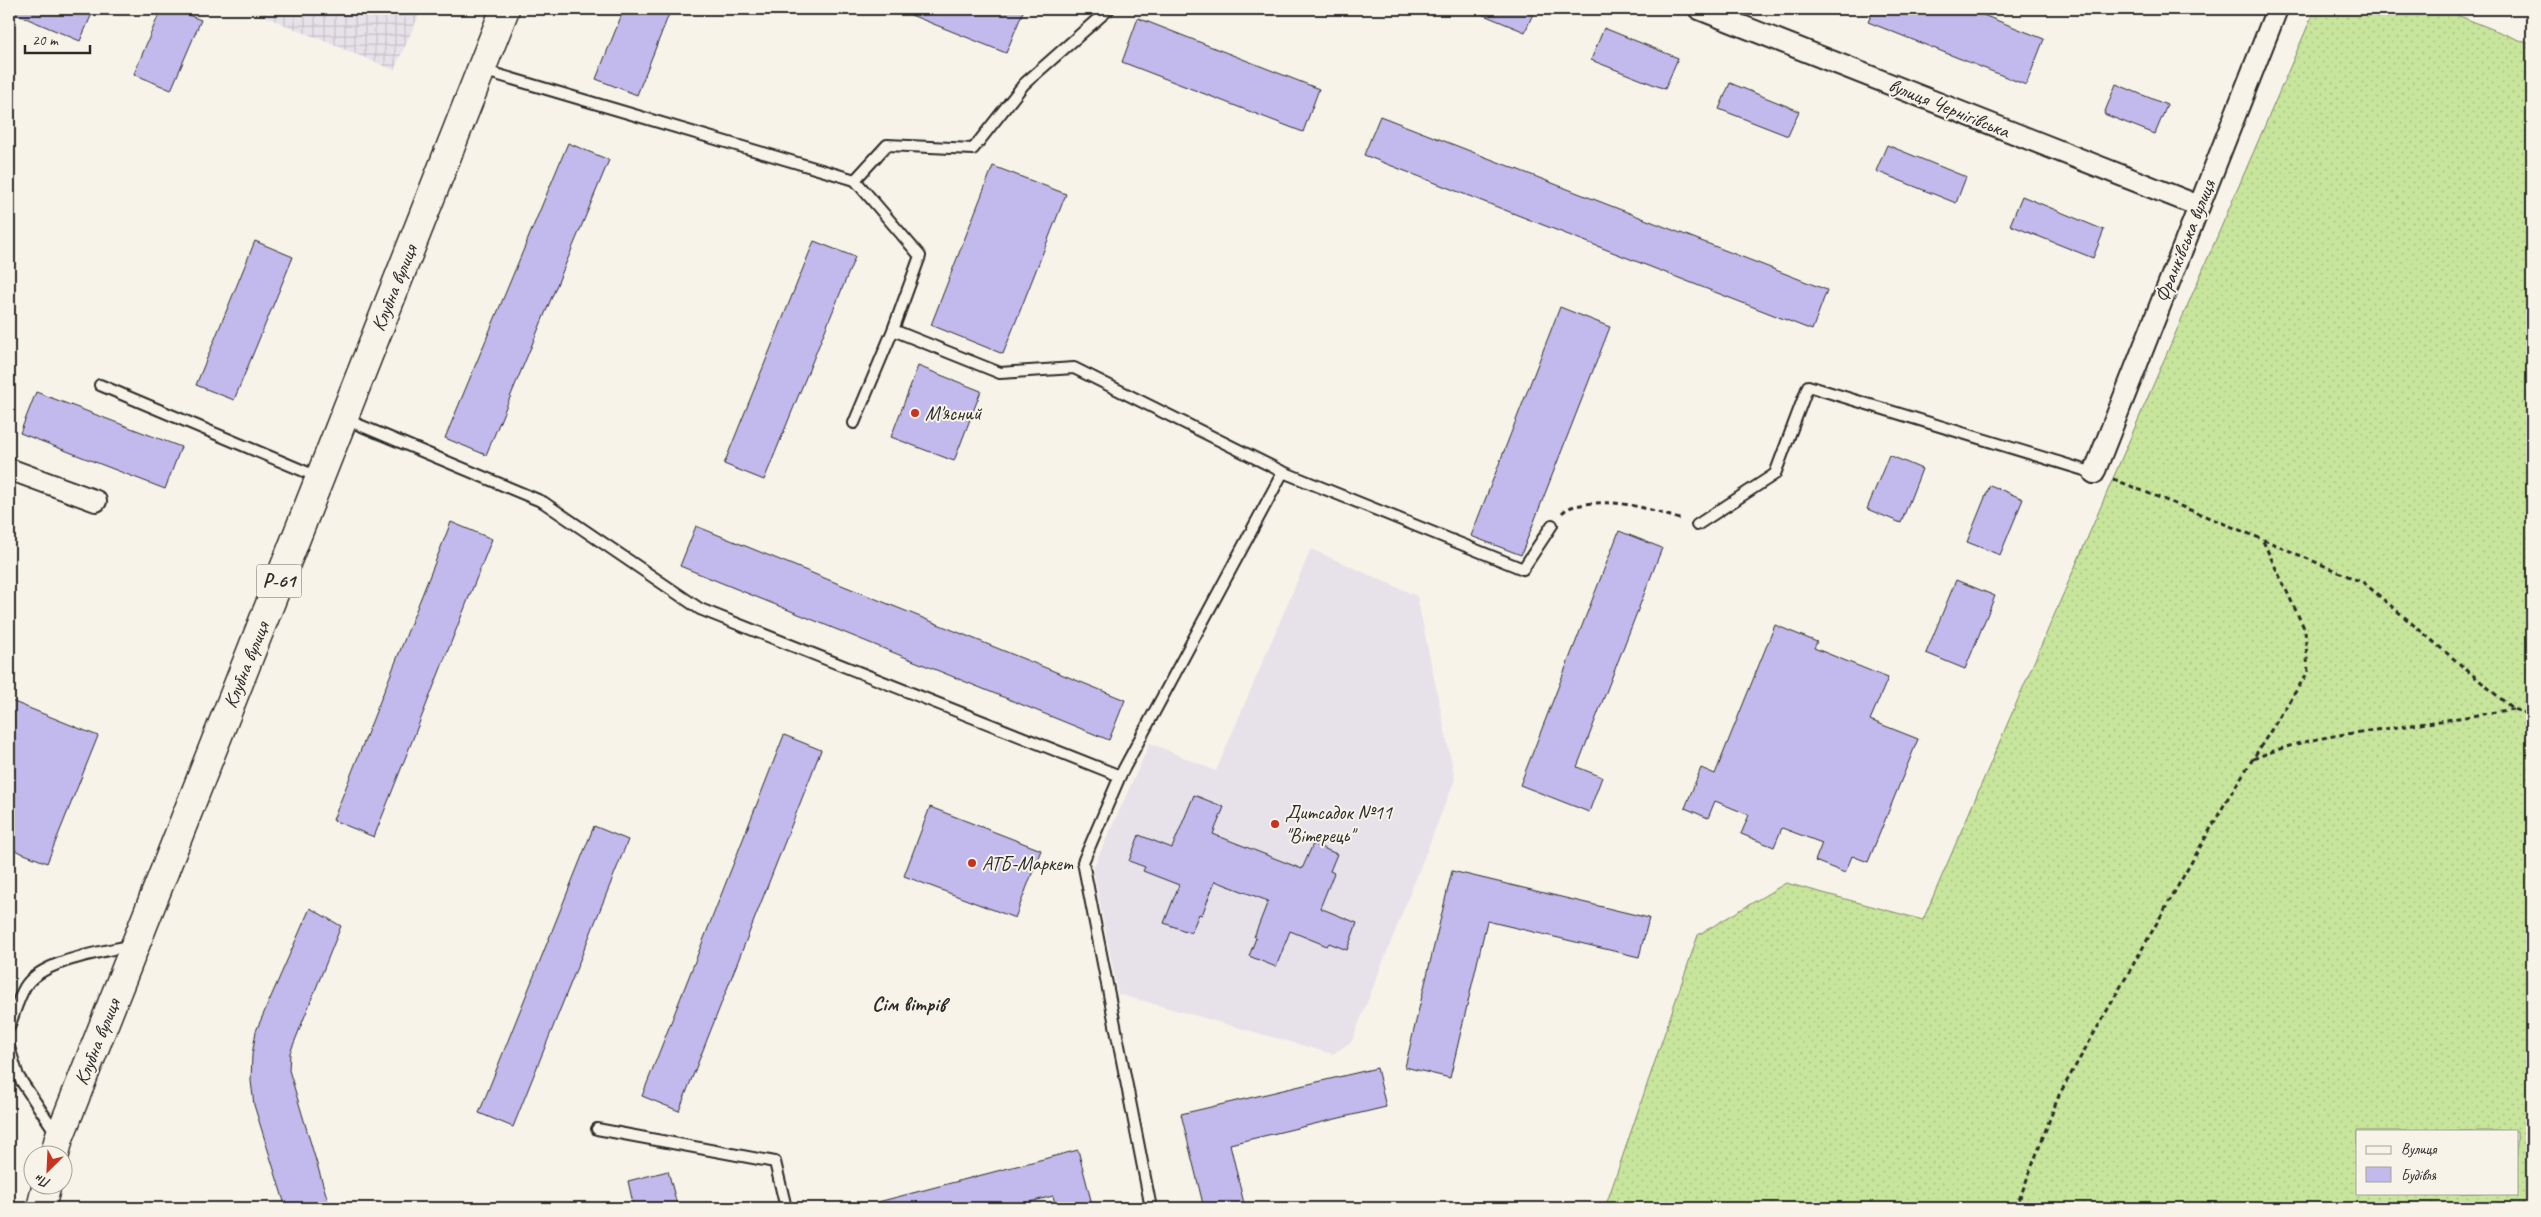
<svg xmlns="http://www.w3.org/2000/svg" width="2541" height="1217" font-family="Caveat,sans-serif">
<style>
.built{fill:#e7e2e9}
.industrial{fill:url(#industrial-grid)}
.grass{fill:url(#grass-dots);stroke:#7a8864;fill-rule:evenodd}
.building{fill:#c2baec;stroke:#2b2b2b}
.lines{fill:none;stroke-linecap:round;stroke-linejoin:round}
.service-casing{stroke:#2b2b2b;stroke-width:14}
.minor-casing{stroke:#2b2b2b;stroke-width:24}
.primary-casing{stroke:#2b2b2b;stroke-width:31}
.path{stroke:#2b2b2b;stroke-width:3;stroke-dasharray:5 4;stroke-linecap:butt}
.service{stroke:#f7f3e8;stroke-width:10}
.minor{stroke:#f7f3e8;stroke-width:20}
.primary{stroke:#f7f3e8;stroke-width:28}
.poi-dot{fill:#c8321e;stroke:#f7f3e8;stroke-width:2}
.labels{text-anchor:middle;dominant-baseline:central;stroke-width:4;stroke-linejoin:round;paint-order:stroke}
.shield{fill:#f7f3e8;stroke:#686764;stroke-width:1}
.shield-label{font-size:19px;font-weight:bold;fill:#2b2b2b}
.street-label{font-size:20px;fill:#2b2b2b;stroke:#f7f3e8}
.poi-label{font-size:20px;fill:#2b2b2b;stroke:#f7f3e8;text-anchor:start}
.neighbourhood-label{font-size:21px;font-weight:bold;fill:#2b2b2b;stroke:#f7f3e8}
</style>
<defs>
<pattern id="industrial-grid" width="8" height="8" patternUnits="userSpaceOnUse" patternTransform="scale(1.25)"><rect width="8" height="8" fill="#e7e2e9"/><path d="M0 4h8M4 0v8" fill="none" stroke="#c6c2c8"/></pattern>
<pattern id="grass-dots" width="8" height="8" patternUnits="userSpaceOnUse" patternTransform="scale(1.25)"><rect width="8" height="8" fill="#c8e59c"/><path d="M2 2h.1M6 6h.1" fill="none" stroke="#acc587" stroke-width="1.8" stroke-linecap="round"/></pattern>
</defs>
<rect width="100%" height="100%" fill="#f7f3e8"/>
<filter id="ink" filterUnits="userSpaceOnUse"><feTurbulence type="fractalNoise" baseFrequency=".02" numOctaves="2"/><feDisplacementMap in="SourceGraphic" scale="10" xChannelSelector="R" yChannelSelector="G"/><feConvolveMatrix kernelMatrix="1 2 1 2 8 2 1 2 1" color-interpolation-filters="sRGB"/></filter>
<g filter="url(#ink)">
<polygon class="built" points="1311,549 1417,596 1455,779 1352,1041 1333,1054 1118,994 1093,868 1150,743 1216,771"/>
<polygon class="industrial" points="247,9 422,9 394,70"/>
<path class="grass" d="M2315,9H2442L2532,45V1208H1605L1698,935L1786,883L1923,920ZM2357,1131H2517V1193H2357Z"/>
<g class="building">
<polygon points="9,9 94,9 80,41 9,11"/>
<polygon points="161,9 173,9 201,20 171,90 134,74"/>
<polygon points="624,9 671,9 637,95 596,79"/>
<polygon points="896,9 1024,9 1006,53"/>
<polygon points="1469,9 1535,9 1525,32"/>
<polygon points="1874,9 1968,9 2044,39 2026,85 1868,22"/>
<polygon points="1138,18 1319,89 1303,132 1122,62"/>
<polygon points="1604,28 1678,58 1665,89 1591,60"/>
<polygon points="1730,83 1799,111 1788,136 1719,109"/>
<polygon points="2116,84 2167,105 2155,134 2104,114"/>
<polygon points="1380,116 1827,290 1812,330 1364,155"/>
<polygon points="568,143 609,160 486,455 445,438"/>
<polygon points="1887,145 1966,177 1956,203 1876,171"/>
<polygon points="993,166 1066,194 1003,354 931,325"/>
<polygon points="2022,196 2104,230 2093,258 2010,225"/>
<polygon points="255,241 293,257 234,400 196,385"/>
<polygon points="814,241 855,257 764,480 724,464"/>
<polygon points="1560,307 1610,327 1521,555 1471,536"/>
<polygon points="918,366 981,391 954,461 891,437"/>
<polygon points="36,392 181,447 165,489 20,433"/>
<polygon points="1889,455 1922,469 1901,523 1867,509"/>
<polygon points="1990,485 2023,499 2000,555 1967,542"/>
<polygon points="451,522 492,539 374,837 333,820"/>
<polygon points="696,526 1125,700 1109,740 680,566"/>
<polygon points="1619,531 1662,548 1577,767 1602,777 1589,812 1520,785"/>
<polygon points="1956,580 1995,596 1965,669 1926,653"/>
<polygon points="1775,625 1817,642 1814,648 1888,678 1870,720 1918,739 1868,862 1852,856 1845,873 1815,861 1822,843 1782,828 1774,847 1741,834 1749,815 1715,801 1708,818 1685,808 1701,768 1715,774"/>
<polygon points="9,700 98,736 47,863 9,848"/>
<polygon points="784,735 821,750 679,1111 642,1096"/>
<polygon points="1194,795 1224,807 1213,834 1302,869 1313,844 1337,854 1330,871 1334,873 1320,908 1357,923 1347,950 1329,943 1327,946 1290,931 1276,967 1249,956 1256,938 1254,937 1268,901 1215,881 1202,915 1199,914 1191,933 1164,923 1179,885 1143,871 1145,867 1129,861 1139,835 1172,848"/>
<polygon points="930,807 1041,850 1015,918 904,876"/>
<polygon points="594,826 628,840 513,1127 479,1113"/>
<polygon points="1452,871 1649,918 1639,957 1487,921 1450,1078 1405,1067"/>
<polygon points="310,908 341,926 290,1053 289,1070 330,1208 286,1208 254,1105 251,1081 252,1055 256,1031"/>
<polygon points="1377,1068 1386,1107 1230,1144 1245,1208 1204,1208 1181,1114"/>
<polygon points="1078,1150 1093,1208 1056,1208 1053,1196 1007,1208 879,1208 878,1202"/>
<polygon points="668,1171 678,1208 634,1208 628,1181"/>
</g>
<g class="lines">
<g class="service-casing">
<g id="service">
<polyline points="482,70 855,180 920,256 893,330 854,423"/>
<polyline points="855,180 887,145 973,149 1024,84 1109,9"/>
<polyline points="893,330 1000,373 1074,368 1283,472 1523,569 1552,525"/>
<polyline points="100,385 318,477"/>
<polyline points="345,419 543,502 700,609 1120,776 1283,472"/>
<polyline points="1697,525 1775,474 1808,386 2094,473"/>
<polyline points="1120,776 1083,862 1151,1208"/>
<path d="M9,1027C14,1014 18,999 25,987C41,960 104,952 132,945"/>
<polyline points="9,1047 18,1076 56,1133"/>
<polyline points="597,1129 775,1162 786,1208"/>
</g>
</g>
<g class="minor-casing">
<g id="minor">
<polyline points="1699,9 2199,206"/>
<polyline points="9,469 96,501"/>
<polyline points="2094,473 2277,9"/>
</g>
</g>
<g class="primary-casing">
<g id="primary">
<polyline points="55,1154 59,1138 505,9"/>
<polyline points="41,1208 47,1184"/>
</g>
</g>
<g class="path">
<polyline points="2113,479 2262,539 2364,583 2513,709 2532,715"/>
<path d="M1562,513C1569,506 1576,506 1586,504C1620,499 1650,509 1682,520"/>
<path d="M2253,759C2308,736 2348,734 2406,726C2442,721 2477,715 2513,709"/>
<polyline points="2016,1208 2059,1095 2228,798 2308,672 2305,630 2262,539"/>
</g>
<use href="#service" class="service"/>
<use href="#minor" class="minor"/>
<use href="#primary" class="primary"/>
</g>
</g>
<g class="poi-dot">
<circle cx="915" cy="413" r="5"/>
<circle cx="1275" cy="824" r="5"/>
<circle cx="972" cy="863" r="5"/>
</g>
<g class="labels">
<rect class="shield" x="256.5" y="564.5" width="45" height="33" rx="4"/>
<g class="shield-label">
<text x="279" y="581">Р-61</text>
</g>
<g class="street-label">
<text transform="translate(1949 108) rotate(22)">вулиця Чернігівська</text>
<text transform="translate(2185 241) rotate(-68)">Франківська вулиця</text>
<text transform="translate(394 288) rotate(-68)">Клубна вулиця</text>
<text transform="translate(246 665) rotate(-68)">Клубна вулиця</text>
<text transform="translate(97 1042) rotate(-68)">Клубна вулиця</text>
</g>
<g class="poi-label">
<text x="925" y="413">М'ясний</text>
<text x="1285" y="812">Дитсадок №11<tspan x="1285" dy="23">"Вітерець"</tspan></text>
<text x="982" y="863">АТБ-Маркет</text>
</g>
<g class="neighbourhood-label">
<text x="909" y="1004">Сім вітрів</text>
</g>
</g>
<rect width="2541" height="1217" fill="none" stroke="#f7f3e8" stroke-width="30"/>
<rect x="15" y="15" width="2511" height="1187" fill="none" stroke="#2b2b2b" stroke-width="2" filter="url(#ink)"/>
<rect x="2356" y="1130" width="162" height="65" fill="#f7f3e8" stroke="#a5a39c"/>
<rect x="2366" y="1146" width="25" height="8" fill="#f7f3e8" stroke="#a5a39c"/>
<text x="2401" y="1154" font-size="15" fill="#2b2b2b">Вулиця</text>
<rect x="2366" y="1167" width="25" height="15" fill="#c2baec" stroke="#a5a39c"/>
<text x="2401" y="1180" font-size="15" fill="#2b2b2b">Будівля</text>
<g transform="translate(48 1170) rotate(204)"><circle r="24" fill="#f7f3e8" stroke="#a5a39c"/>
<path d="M0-4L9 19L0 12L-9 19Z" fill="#c8321e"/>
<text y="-8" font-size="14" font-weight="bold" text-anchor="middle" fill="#2b2b2b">Пн</text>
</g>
<path d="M25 45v8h65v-8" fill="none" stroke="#2b2b2b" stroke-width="2.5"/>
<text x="32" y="45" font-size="15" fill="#2b2b2b" stroke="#f7f3e8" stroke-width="4" paint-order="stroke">20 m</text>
</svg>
